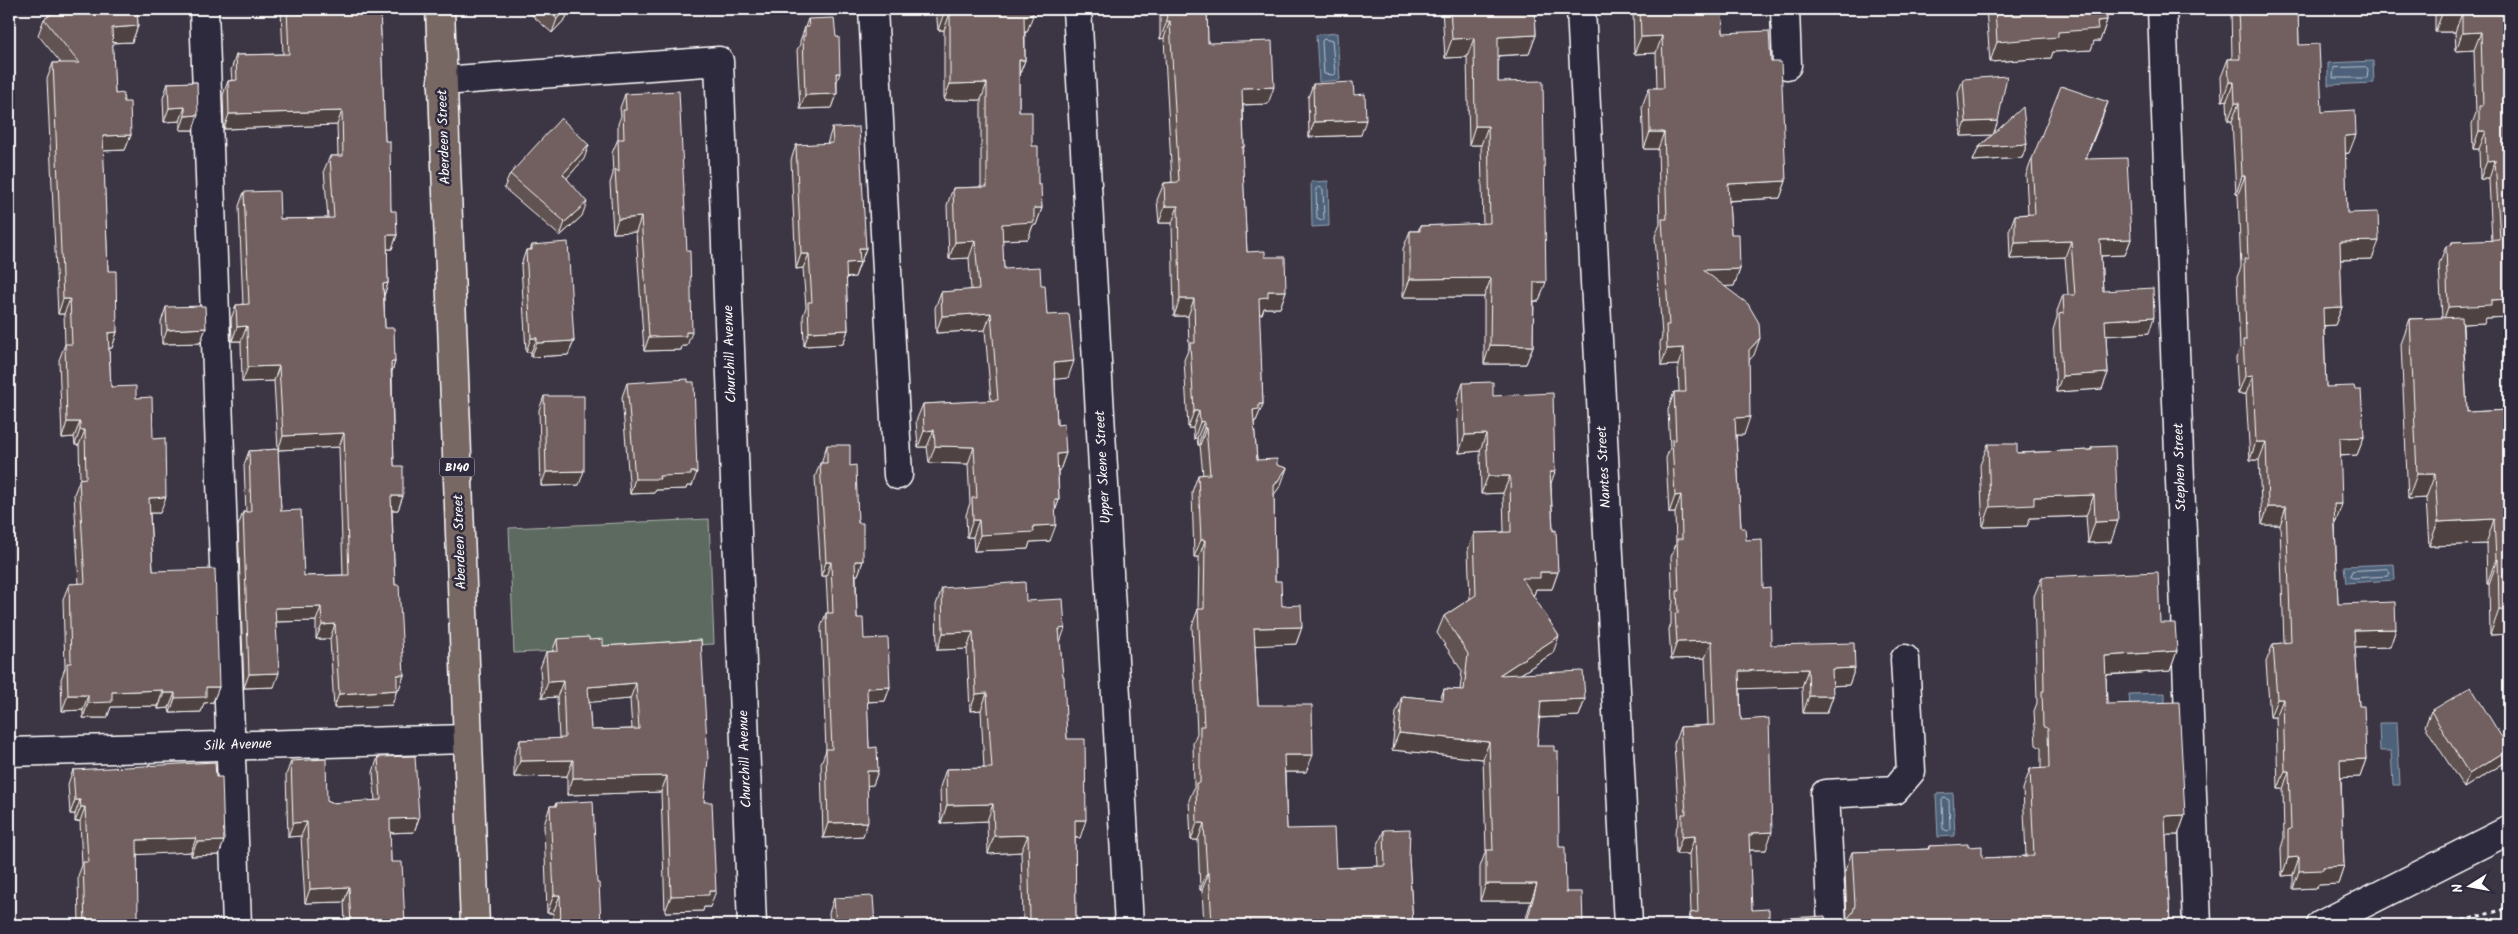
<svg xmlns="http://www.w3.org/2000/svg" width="2518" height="934" font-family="Kalam,sans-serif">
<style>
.green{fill:#5c6a5f;stroke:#aeb4af}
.water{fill:#4e627a;stroke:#95a1af}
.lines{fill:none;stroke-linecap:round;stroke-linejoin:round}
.shore{stroke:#b8c0ca;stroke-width:1}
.minor-casing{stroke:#fff;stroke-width:31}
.major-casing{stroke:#fff;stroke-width:31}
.path{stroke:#fff;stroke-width:3;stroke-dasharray:4 4;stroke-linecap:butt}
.minor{stroke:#2f2a3d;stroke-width:28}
.major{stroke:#776864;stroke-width:28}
.wall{fill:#625252;stroke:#fff;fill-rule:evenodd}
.shaded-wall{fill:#504242;stroke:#fff}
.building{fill:#725f5f;stroke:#fff;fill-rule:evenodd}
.labels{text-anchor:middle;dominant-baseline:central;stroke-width:5;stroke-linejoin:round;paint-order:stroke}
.shield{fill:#2f2a3d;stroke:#c1bfc5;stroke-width:1}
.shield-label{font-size:12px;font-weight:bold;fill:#fff}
.street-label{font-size:14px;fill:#fff;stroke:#2f2a3d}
</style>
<rect width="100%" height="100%" fill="#3c3544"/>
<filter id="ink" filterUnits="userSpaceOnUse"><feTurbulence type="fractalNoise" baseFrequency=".02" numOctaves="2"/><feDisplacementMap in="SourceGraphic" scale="10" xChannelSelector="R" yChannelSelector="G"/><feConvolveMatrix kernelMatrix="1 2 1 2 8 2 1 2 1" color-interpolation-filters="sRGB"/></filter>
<g filter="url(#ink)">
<polygon class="green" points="709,519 714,644 514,653 509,528"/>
<g class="water">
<polygon points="1337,33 1340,80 1319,82 1316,35"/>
<polygon points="2373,61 2374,83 2328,85 2328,63"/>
<polygon points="1328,181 1329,226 1312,227 1311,182"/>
<polygon points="2394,564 2395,580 2346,583 2344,566"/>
<polygon points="2165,693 2165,710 2131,718 2129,694"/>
<polygon points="2379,723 2397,723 2400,785 2393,785 2391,751 2380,751"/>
<polygon points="1953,793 1955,836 1938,837 1936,794"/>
</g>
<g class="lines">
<g class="shore">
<polygon points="1324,39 1332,41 1335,73 1333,75 1324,74 1322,42"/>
<polygon points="2366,67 2368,69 2367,78 2333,78 2334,68"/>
<polygon points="1319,187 1323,189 1324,219 1322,221 1317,219 1316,189"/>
<polygon points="2387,569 2390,573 2388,576 2353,578 2350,576 2352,571"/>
<polygon points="1944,798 1949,800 1950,829 1948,831 1943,829 1942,801"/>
</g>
<g class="minor-casing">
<g id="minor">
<polyline points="204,9 237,925"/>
<polyline points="873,9 898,475"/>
<polyline points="1077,9 1129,925"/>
<polyline points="1581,9 1628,925"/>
<polyline points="1785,9 1787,65"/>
<polyline points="2162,9 2197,925"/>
<polyline points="442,81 719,61 752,925"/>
<polyline points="9,752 467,739"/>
<polyline points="1832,925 1825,794 1895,790 1911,771 1905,659"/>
<polyline points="2321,925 2509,830"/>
</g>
</g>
<g class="major-casing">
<polyline id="major" points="440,9 475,925"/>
</g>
<polyline class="path" points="2447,925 2509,908"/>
<use href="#minor" class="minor"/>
<use href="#major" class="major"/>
</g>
<g class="wall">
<polygon points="47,9 137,9 138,26 132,42 112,43 115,94 124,102 131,135 125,150 103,151 108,271 117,332 112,348 109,348 111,387 136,398 153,439 160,513 150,513 153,571 219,687 213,702 204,703 201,712 170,713 169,708 158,709 158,706 111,707 107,718 83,718 83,710 62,711 61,679 65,668 63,599 69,584 79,584 74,494 80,479 79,445 75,445 74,437 62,438 59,360 65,344 64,314 58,314 47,79 53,63 61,63 38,35 44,19 48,17"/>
<path d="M281,9H380L385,141L391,211L397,235L392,249H387L388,283L384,296L385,328L395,362L392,372L394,466L403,496L398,510H392L395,585L404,675L399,689H397L392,705L334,708L330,639H316V621L276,622L274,687L244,688L238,526L243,512H246L244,465L249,451L278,449L274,381L242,382L241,341H232L231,319L236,305H243L239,206L244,192L280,219L328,218L324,170L330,156H338L337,125L224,129L223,95L228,81L232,80L231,70L236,55L283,54ZM339,447L343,575L304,576L281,511L278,450Z"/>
<polygon points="525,9 569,9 566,18 552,33"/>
<polygon points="936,9 1033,9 1027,32 1025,32 1025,60 1019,76 1019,112 1032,146 1042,208 1036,225 1033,225 1028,239 1002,240 1004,269 1041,285 1047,315 1068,378 1055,379 1057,425 1066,453 1060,470 1058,470 1059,500 1055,511 1050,541 1030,542 1028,549 974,551 973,537 967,537 966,515 970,503 968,464 929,463 927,447 918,447 916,421 923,404 991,401 985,330 936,333 935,308 941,292 971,290 969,258 949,259 947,205 953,188 981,187 981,100 944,100 944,30 938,30"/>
<polygon points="1160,9 1207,9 1208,43 1268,104 1243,105 1244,147 1242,154 1247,252 1265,257 1286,291 1280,308 1264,308 1262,314 1259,314 1263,404 1256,421 1255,421 1254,423 1257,460 1277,465 1281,485 1274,494 1275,581 1282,606 1302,627 1296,644 1255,645 1258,705 1306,772 1285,772 1287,829 1336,868 1378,866 1377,847 1384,830 1409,858 1413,925 1204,925 1202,890 1200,890 1198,840 1191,840 1189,800 1194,788 1193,743 1197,733 1192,626 1198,609 1199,557 1194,557 1192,492 1198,475 1203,475 1200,445 1198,445 1197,438 1194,439 1193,428 1188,428 1184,360 1189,348 1188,316 1174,316 1172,223 1159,223 1157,200 1164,183 1172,182 1164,38 1160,39"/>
<polygon points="1442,9 1536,9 1535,12 1536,35 1529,54 1498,56 1498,82 1539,301 1534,301 1533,346 1526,364 1484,364 1484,297 1403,297 1403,249 1410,231 1418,231 1420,226 1483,224 1481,145 1469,145 1467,57 1445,58"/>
<polygon points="1633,9 1722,9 1723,33 1771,62 1786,181 1780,198 1729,201 1731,234 1740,269 1734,286 1724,286 1754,355 1749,360 1744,435 1736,435 1741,528 1763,588 1771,645 1855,668 1849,685 1832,686 1833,696 1827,713 1803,713 1802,687 1740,688 1741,720 1766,850 1749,850 1752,910 1769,919 1826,925 1686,925 1691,913 1689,854 1676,854 1675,831 1679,822 1674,744 1680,727 1708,725 1705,658 1671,659 1669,630 1671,624 1671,608 1673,603 1671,557 1676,544 1675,513 1669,513 1666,458 1670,448 1668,410 1674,392 1679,392 1678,365 1661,366 1660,343 1662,336 1655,236 1660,224 1658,149 1644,149 1642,106 1649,88 1657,88 1656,53 1634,54"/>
<polygon points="1986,9 2106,9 2107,20 2100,41 2094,41 2091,50 2053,52 2051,58 1990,62"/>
<polygon points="2231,9 2298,9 2299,45 2322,112 2349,153 2345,154 2347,213 2372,259 2340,260 2342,307 2335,325 2324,326 2326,387 2355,390 2364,437 2357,455 2340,456 2336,522 2335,522 2338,604 2396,629 2390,647 2355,648 2359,706 2366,759 2360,777 2341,777 2344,866 2338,884 2318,885 2317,888 2293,889 2293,875 2282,876 2281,848 2284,838 2283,789 2278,789 2276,717 2270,717 2266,662 2273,644 2284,643 2280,525 2262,525 2259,460 2250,460 2246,394 2238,394 2236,358 2240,349 2237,277 2241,267 2238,194 2236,194 2232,121 2228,121 2227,100 2222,101 2221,77 2228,59 2232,59"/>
<polygon points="2435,9 2509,9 2509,317 2486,318 2484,323 2463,324 2467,412 2509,410 2509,634 2490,635 2489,584 2487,584 2486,544 2429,546 2426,498 2408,499 2401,344 2410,319 2442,318 2439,264 2446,246 2451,245 2452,242 2492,241 2489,179 2480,179 2479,149 2473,149 2472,124 2476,113 2474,50 2456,51 2455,32 2435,32"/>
<polygon points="808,19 837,82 837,94 832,108 800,109 797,50 800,44 800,41"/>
<polygon points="1963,79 1998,121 1993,134 2027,144 2022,158 1973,161 1979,147 1992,135 1961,136 1958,93"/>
<polygon points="197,82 193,130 180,130 180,121 164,122 163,98 168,83"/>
<polygon points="1313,84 1354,95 1361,135 1309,137 1308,98"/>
<polygon points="625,94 687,346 682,346 681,350 644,351 636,232 613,233 610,183 613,174 612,153 618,139 618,124 621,116 620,108"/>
<polygon points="2102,118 2086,159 2131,239 2125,255 2101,256 2103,291 2149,333 2106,336 2108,373 2102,389 2056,392 2053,330 2057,317 2057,311 2063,295 2068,295 2065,257 2010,259 2009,231 2015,215 2028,214 2026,175 2032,159"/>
<polygon points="832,128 866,248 855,277 846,277 848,330 843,344 804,346 803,316 806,307 803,268 796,269 791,160 796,145 827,144"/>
<polygon points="584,159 567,178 582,216 560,236 504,188 510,174"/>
<polygon points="532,245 574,341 568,355 531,357 531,352 526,352 521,265 526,250 530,250"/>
<polygon points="166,307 206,328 200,343 162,344 161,322"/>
<polygon points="627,383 692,486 687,486 686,489 656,490 654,493 630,494 622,397"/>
<polygon points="1463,383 1493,396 1551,484 1553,531 1558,572 1552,589 1536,589 1534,595 1533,595 1553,653 1521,674 1585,699 1579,716 1539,718 1537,746 1559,847 1566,892 1583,925 1524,925 1531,901 1480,901 1480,867 1486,850 1483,759 1392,750 1396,713 1402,696 1440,700 1444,689 1460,690 1462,671 1437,633 1444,616 1470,599 1468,550 1474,533 1504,532 1503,493 1481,494 1480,451 1459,453 1457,400"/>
<polygon points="544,396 579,485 541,486 539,410"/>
<polygon points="1988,444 2017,453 2090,450 2092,447 2111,542 2088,543 2086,516 2030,518 2027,526 1983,527 1980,465"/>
<polygon points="827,445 850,466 863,561 858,575 856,575 857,618 864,639 890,687 885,701 867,702 869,748 878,771 873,785 867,785 863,836 823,838 821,763 826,750 821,627 826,613 828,613 826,576 821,576 815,477 820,463 822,463 822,460"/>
<polygon points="2042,577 2160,623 2177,651 2170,671 2106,675 2107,704 2185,815 2178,835 2166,835 2170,925 1846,925 1847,920 1845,871 1852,852 1929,849 1930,846 1968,847 1982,858 2026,856 2023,789 2030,769 2041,769 2041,748 2036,745 2034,711 2037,703 2034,596"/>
<polygon points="942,588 1026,601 1060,642 1067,739 1080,838 1075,838 1076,925 1084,925 1015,925 1018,919 1023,919 1021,852 988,854 987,821 941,823 940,787 946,769 984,768 981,710 970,711 967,649 937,650 936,605"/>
<path d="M557,639L589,640L603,646L701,640L704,802L710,907H704L703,911L665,912L661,792L567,795V776L514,777V756L520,740L559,739L557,697L542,698L540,668L546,652H552ZM630,699L632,729L591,730L589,702Z"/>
<polygon points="2431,711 2504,763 2464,788 2425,726"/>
<polygon points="378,757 419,818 414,832 390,833 391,862 405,925 345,925 344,902 305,903 301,836 288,837 286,775 291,761 327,801 331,803 375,801 373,772"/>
<polygon points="73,770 216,777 224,841 219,855 191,856 191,852 137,854 135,925 79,925 78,876 82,865 80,821 75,822 75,814 70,814 68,784"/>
<polygon points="556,803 597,883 601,923 611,925 554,925 553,913 547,913 544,825 550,806 555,806"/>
<polygon points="834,898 875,925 830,925 829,913"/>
</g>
<g class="shaded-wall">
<polygon points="566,9 569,9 566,18 552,33 557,19"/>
<polygon points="944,13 950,13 944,30 938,30"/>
<polygon points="2462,13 2455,32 2435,32 2442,14"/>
<polygon points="1033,15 1027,32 1018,32 1024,16"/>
<polygon points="2107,20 2100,41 2094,41 2091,50 2053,52 2051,58 1990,62 1997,42 2058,32 2097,21"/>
<polygon points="1170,21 1164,38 1160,39 1167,22"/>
<polygon points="138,26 132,42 106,43 112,28"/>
<polygon points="2481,32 2474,50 2456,51 2462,33"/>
<polygon points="1536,35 1529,54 1491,56 1498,37"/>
<polygon points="1662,36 1656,53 1634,54 1641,37"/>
<polygon points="1474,38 1467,57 1445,58 1452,39"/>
<polygon points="1019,60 1025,60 1019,76"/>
<polygon points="836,73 840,73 835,87"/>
<polygon points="2229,82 2234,82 2227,100 2222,101"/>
<polygon points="987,83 981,100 944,100 950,84"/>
<polygon points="1274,87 1268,104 1236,105 1242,88"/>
<polygon points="837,94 832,108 800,109 805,95"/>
<polygon points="2108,102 2102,118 2079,175 2085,159"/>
<polygon points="2235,103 2239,103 2232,121 2228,121"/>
<polygon points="185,107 180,121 164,122 169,108"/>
<polygon points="342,111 337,125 224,129 229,114"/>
<polygon points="198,115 193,130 180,130 185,116"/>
<polygon points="1366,120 1361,135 1309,137 1314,122"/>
<polygon points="1998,121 1993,135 1961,136 1966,122"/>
<polygon points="1475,126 1488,126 1481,145 1469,145"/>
<polygon points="2479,131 2486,131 2479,149 2473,149"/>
<polygon points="1650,132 1664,132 1658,149 1644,149"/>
<polygon points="131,135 125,150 97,151 103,136"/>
<polygon points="2356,135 2349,153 2338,154 2345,136"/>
<polygon points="2027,144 2022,158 1973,161 1979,147"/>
<polygon points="589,145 584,159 558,188 563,174"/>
<polygon points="2495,160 2489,179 2480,179 2487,161"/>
<polygon points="2242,176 2245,176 2238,194 2236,194"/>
<polygon points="1786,181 1780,198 1722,201 1728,184"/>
<polygon points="587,202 582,216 560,236 565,222"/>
<polygon points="1165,206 1178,206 1172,223 1159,223"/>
<polygon points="1034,208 1042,208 1036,225 1033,225 1028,239 996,240 1002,224"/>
<polygon points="641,217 636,232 613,233 618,219"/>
<polygon points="387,235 397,235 392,249 382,249"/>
<polygon points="2131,239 2125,255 2094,256 2100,240"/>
<polygon points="975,241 969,258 949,259 955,242"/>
<polygon points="2071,241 2065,257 2010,259 2015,243"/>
<polygon points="2379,241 2372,259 2333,260 2340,242"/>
<polygon points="859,248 866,248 861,262 853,262"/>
<polygon points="801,254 809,254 803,268 796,269"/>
<polygon points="860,262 855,277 841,278 846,263"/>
<polygon points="1740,269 1734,286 1696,288 1703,270"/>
<polygon points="1491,278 1484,297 1403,297 1410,279"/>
<polygon points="1534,282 1546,282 1539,301 1527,301"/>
<polygon points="388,283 383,298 383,284"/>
<polygon points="1268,291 1286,291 1280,308 1264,308 1262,314 1252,315 1259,298"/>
<polygon points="63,299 70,299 64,314 58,314"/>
<polygon points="1180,299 1194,299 1188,316 1174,316"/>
<polygon points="2509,299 2509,317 2486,318 2484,323 2442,325 2448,307 2491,300"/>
<polygon points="2342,307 2335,325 2317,326 2323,308"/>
<polygon points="991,313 985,330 936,333 942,316"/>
<polygon points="2154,317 2149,333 2099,336 2105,320"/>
<polygon points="247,326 241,341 232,341 237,327"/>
<polygon points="206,328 200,343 162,344 167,330"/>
<polygon points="848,330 843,344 804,346 809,332"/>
<polygon points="117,332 112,348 102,348 108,333"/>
<polygon points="686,332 692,332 687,346 682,346 681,350 644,351 649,337"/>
<polygon points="531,338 537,338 531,352 526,352"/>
<polygon points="1760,338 1754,355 1743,367 1749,350"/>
<polygon points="574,341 568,355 531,357 537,343"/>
<polygon points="1490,345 1533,346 1526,364 1484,364"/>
<polygon points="1684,348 1678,365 1661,366 1667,349"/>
<polygon points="1074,361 1068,378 1048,380 1054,363"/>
<polygon points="391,362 395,362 390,377"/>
<polygon points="279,366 274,381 242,382 248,367"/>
<polygon points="2108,373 2102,389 2056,392 2062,376"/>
<polygon points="2253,375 2246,394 2238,394 2245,376"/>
<polygon points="1259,404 1263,404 1256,421 1255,421 1253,426 1253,410"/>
<polygon points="1194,411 1199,411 1193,428 1188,428"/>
<polygon points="1750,417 1744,435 1729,435 1735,418"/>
<polygon points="1204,421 1197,438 1194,439 1200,422"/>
<polygon points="67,422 80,422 74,437 62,438"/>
<polygon points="1204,428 1206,428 1200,445 1198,445"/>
<polygon points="80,430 85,430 79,445 75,445"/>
<polygon points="934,430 927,447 918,447 924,431"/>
<polygon points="344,433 339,447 278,450 283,436"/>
<polygon points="1486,434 1480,451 1459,453 1465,435"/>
<polygon points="2364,437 2357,455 2333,456 2340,438"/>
<polygon points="2256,442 2266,442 2259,460 2250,460"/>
<polygon points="935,446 974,447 968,464 929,463"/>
<polygon points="1066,453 1060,470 1051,470 1057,454"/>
<polygon points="1287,468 1281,485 1268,503 1274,486"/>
<polygon points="584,471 579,485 541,486 546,472"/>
<polygon points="691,472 697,472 692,486 687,486 686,489 656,490 654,493 630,494 635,479"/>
<polygon points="1550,472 1555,472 1549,489"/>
<polygon points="2417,474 2435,474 2426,498 2408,499"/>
<polygon points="1488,476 1510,476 1503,493 1481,494"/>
<polygon points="1681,495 1675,513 1669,513 1675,496"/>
<polygon points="2094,495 2086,516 2030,518 2027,526 1983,527 1990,507 2034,497"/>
<polygon points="391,496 403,496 398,510 386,510"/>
<polygon points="166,497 160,513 143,513 149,498"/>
<polygon points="1055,500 1059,500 1053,517"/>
<polygon points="2334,504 2342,504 2336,522 2327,522"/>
<polygon points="2268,507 2286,507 2280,525 2262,525"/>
<polygon points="2494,519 2486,544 2429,546 2438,522"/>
<polygon points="973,520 979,520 973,537 967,537"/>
<polygon points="2118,521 2111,542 2088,543 2095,522"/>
<polygon points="1056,525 1050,541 1030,542 1028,549 974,551 980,535 1033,526"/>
<polygon points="1201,540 1205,540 1199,557 1194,557"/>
<polygon points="2496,559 2498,559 2489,584 2487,584"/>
<polygon points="855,561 863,561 858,575 850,575"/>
<polygon points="826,562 831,562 826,576 821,576"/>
<polygon points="1540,572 1558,572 1552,589 1536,589 1534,595 1516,596 1522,578"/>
<polygon points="321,607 316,621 270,622 275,608"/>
<polygon points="2499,610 2509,610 2509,634 2490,635"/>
<polygon points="335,624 330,639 316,639 322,625"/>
<polygon points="1302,627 1296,644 1247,646 1254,628"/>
<polygon points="1065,628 1059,645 1059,629"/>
<polygon points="2396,629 2390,647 2348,648 2354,630"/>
<polygon points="973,632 967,649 937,650 943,633"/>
<polygon points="1559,636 1553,653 1493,692 1499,675"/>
<polygon points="1712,641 1705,658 1671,659 1677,642"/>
<polygon points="2177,651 2170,671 2098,675 2105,656"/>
<polygon points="1855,668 1849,685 1826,686 1832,669"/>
<polygon points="1808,669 1802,687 1733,689 1739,671"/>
<polygon points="279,673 274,687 244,688 249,674"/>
<polygon points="397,675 404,675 399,689 391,689"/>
<polygon points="563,681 557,697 542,698 548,682"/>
<polygon points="636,683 630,699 582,703 588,687"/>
<polygon points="206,687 219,687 213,702 204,703 201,712 170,713 175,698"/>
<polygon points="890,687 885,701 862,702 867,688"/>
<polygon points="163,690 158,706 111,707 107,718 83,718 88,703 112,692"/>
<polygon points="397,690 392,705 334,708 339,694"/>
<polygon points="164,693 175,693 169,708 158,709"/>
<polygon points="987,693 981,710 970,711 976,694"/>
<polygon points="68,695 88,695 83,710 62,711"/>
<polygon points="1809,696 1833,696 1827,713 1803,713"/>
<polygon points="1585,699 1579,716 1535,718 1541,701"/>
<polygon points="2277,699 2283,699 2276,717 2270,717"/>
<polygon points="1399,733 1489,742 1483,759 1392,750"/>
<polygon points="2509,749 2504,763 2464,788 2469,774"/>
<polygon points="1284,755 1313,755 1306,772 1278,772"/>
<polygon points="2366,759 2360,777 2333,778 2340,760"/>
<polygon points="573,760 567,776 514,777 520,761"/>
<polygon points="867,771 878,771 873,785 862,786"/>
<polygon points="2285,771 2289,771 2283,789 2278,789"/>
<polygon points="667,776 661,792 567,795 573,778"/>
<polygon points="75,800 80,800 75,814 70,814"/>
<polygon points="993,804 987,821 941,823 947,805"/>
<polygon points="81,807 85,807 80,821 75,822"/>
<polygon points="2185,815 2178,835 2158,835 2165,816"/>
<polygon points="419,818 414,832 385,833 390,819"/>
<polygon points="1075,820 1086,820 1080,838 1068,837"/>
<polygon points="307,822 301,836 288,837 293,823"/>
<polygon points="868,822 863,836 823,838 828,823"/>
<polygon points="1197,823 1204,823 1198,840 1191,840"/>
<polygon points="1772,832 1766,850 1747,850 1749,835 1752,833"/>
<polygon points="1028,835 1021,852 988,854 994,836"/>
<polygon points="1695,836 1689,854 1676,854 1682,837"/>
<polygon points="196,838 191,852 131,855 137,840"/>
<polygon points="224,841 219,855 191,856 197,842"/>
<polygon points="2299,857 2293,875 2282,876 2288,858"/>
<polygon points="2344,866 2338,884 2318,885 2317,888 2293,889 2299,871 2323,867"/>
<polygon points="1207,873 1209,873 1202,890 1200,890"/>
<polygon points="1486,884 1537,884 1531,901 1480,901"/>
<polygon points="349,887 344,902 305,903 310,889"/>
<polygon points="709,891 716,891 710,907 704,907 703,911 665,912 671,896"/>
<polygon points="554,895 560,895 553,913 547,913"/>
<polygon points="127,918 138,918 135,925 125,925"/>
<polygon points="1886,923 1886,925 1848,925 1849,924"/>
</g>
<g class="building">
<polygon points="54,9 137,9 138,26 112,28 115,94 123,93 124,102 130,102 131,135 103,136 108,271 116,271 117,332 108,333 111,387 136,386 136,398 152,397 153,439 165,438 166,497 149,498 153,571 215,569 219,687 206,687 206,697 175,698 175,693 164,693 163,690 112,692 112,702 88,703 88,695 68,695 67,663 71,663 69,584 85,583 79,479 86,478 85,430 80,430 80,422 67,422 65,344 72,344 70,299 63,299 53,63 79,63 44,19 54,13"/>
<polygon points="287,9 380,9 385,141 390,141 391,211 396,211 397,235 387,235 388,283 383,284 385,328 394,328 395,362 391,362 394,466 403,466 403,496 391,496 395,585 399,585 404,675 397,675 397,690 339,694 335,624 322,625 321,607 275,608 279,673 249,674 243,512 251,512 249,451 278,449 281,511 301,510 304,576 349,575 344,433 283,436 279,366 248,367 247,326 237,327 236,305 249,304 244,192 279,191 280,219 334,218 330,156 343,156 342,111 229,114 228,81 237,80 236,55 289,54"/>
<polygon points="546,9 566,9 557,19"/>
<polygon points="943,9 1033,9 1033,15 1024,16 1025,60 1019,60 1019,112 1032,112 1032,146 1038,146 1038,185 1041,185 1042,208 1034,208 1034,222 1002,224 1004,269 1040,267 1041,285 1045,285 1047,315 1069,314 1074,361 1054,363 1057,425 1064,424 1066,453 1057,454 1059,500 1055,500 1056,525 1033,526 1034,532 980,535 979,520 973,520 972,498 977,498 974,447 935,446 934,430 924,431 923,404 998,400 991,313 942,316 941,292 979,289 975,241 955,242 953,188 987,187 987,83 950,84 950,13 944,13"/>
<polygon points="1166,9 1207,9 1208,43 1272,41 1274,87 1242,88 1244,147 1242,147 1247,252 1265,251 1265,257 1285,257 1286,291 1268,291 1268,297 1259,298 1263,404 1259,404 1259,409 1253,410 1257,460 1277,459 1277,465 1287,468 1274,486 1275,581 1281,581 1282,606 1301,605 1302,627 1254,628 1258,705 1312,705 1313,755 1284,755 1287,829 1334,828 1336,868 1385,866 1384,830 1410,829 1409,858 1413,925 1208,925 1208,924 1212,924 1209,873 1207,873 1204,823 1197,823 1196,783 1200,783 1200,726 1204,726 1198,609 1204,609 1205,540 1201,540 1198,475 1210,474 1206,428 1204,428 1204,421 1200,422 1199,411 1194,411 1190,343 1195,343 1194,299 1180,299 1178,206 1165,206 1164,183 1179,182 1170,21 1167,22"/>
<polygon points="1450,9 1535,9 1536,35 1498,37 1498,82 1543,81 1546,282 1534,282 1533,346 1490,345 1491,278 1410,279 1410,231 1420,231 1420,226 1490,223 1488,126 1475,126 1474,38 1452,39"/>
<polygon points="1640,9 1722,9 1723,33 1769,31 1771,62 1781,62 1786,181 1728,184 1731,234 1739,234 1740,269 1703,270 1748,304 1759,323 1760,338 1749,350 1750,417 1735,418 1741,528 1745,528 1746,540 1762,539 1763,588 1770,587 1771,645 1854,643 1855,668 1832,669 1833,696 1809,696 1808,669 1739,671 1741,720 1769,718 1772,832 1752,833 1752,835 1749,835 1752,910 1769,909 1769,919 1825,916 1826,925 1691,925 1690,913 1698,912 1695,836 1682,837 1682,814 1686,814 1680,727 1715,725 1712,641 1677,642 1675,613 1678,613 1677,591 1679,591 1677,539 1682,539 1681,495 1675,496 1672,440 1676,440 1674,392 1686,392 1684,348 1667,349 1666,325 1669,325 1662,219 1667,219 1664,132 1650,132 1649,88 1664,88 1662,36 1641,37"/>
<polygon points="1995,9 2106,9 2107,20 2097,21 2098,29 2058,32 2058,37 1997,42"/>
<polygon points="2238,9 2298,9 2299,45 2319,44 2322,112 2355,110 2356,135 2345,136 2347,213 2378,212 2379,241 2340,242 2342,307 2323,308 2326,387 2354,386 2355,390 2361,390 2364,437 2340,438 2342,504 2334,504 2338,604 2395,602 2396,629 2354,630 2359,706 2364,706 2366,759 2340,760 2344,866 2323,867 2323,870 2299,871 2299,857 2288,858 2288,830 2291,829 2289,771 2285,771 2283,699 2277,699 2273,644 2291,642 2286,507 2268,507 2266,442 2256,442 2253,375 2245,376 2243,340 2246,340 2244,259 2248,259 2245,176 2242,176 2239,103 2235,103 2234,82 2229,82 2228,59 2240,59"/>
<polygon points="2442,9 2509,9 2509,299 2491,300 2491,305 2448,307 2446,246 2452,245 2452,242 2500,240 2495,160 2487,161 2486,131 2479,131 2479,106 2483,106 2481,32 2462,33 2462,13 2442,14"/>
<polygon points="834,18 836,37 839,37 840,73 836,73 837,94 805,95 803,36 805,36 805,27 809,27 808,19"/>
<polygon points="2007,76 1998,121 1966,122 1963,79"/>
<polygon points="197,82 198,115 185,116 185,107 169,108 168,83"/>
<polygon points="1353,82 1354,95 1365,94 1366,120 1314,122 1313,84"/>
<polygon points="2061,86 2108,102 2085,159 2127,158 2131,239 2100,240 2103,291 2153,288 2154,317 2105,320 2108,373 2062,376 2059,314 2064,313 2063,295 2075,295 2071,241 2015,243 2015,215 2035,214 2032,159"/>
<polygon points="679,91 687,251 690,251 692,332 686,332 686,336 649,337 641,217 618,219 615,169 619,172 618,139 624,139 623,110 626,110 625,94"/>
<polygon points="2023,107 2027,144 1979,147"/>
<polygon points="561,118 589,145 563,174 587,202 565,222 510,174"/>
<polygon points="859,127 866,248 859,248 860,262 846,263 848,330 809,332 808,302 812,302 809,254 801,254 796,145 833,143 832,128"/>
<polygon points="568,242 574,341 537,343 537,338 531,338 526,250 532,250 532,245"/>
<polygon points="205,306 206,328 167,330 166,307"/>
<polygon points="2462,317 2467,412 2509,410 2509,610 2499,610 2498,559 2496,559 2494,519 2438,522 2435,474 2417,474 2410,319"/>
<polygon points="688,379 688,382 694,382 697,472 691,472 691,475 659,476 660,479 635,479 627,383"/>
<polygon points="1493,382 1493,396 1553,393 1555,472 1550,472 1553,531 1556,530 1558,572 1540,572 1540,578 1522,578 1559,636 1499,675 1583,671 1585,699 1541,701 1537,746 1554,746 1554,751 1558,751 1559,847 1565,847 1566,892 1582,892 1583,925 1526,925 1537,884 1486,884 1486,850 1493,850 1489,742 1399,733 1402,696 1443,700 1444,689 1464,690 1468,654 1444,616 1476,595 1474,533 1511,532 1510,476 1488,476 1486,434 1465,435 1463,383"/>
<polygon points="544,396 584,396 584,471 546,472"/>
<polygon points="1988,444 2017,444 2017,453 2092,450 2092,447 2115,446 2118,521 2095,522 2094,495 2034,497 2034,505 1990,507"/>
<polygon points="827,445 850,445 850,466 856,465 858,523 863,523 863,561 855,561 857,618 863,618 864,639 888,638 890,687 867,688 869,748 877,747 878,771 867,771 868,822 828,823 826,749 832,749 826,613 833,613 831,562 826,562 820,463 827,463"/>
<polygon points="2158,572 2160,623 2175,623 2177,651 2105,656 2107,704 2179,702 2185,815 2165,816 2170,925 1887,925 1886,923 1849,924 1848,918 1853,912 1855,905 1852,852 1930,849 1930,846 1968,844 1968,847 1982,846 1982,858 2034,856 2030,769 2049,768 2048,729 2043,726 2042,691 2044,691 2042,577"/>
<polygon points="1025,582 1026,601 1063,599 1065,628 1059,629 1063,676 1064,676 1067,739 1085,739 1086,820 1075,820 1076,925 1084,924 1084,925 1018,925 1018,919 1030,919 1028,835 994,836 993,804 947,805 946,769 992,768 987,693 976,694 973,632 943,633 942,588"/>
<path d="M589,637V640L603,639V646L701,640L708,759L704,802H712L716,891H709V895L671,896L667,776L573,778V760L520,761V740L565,738L563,681L548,682L546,652L558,651L557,639ZM636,683L639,729L591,730L588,687Z"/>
<polygon points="2471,687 2509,749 2469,774 2431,711"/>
<polygon points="415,756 419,818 390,819 391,862 402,862 405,925 351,925 349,887 310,889 307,822 293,823 291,761 326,759 327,801 331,803 381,800 378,757"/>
<polygon points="215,762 216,777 222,777 224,841 197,842 196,838 137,840 138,918 127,918 127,925 85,925 83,862 88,862 85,807 81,807 80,800 75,800 73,770"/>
<polygon points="593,801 597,883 599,883 601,923 611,923 611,925 561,925 560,895 554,895 550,806 557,806 556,803"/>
<polygon points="873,896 875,925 836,925 834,898"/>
</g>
</g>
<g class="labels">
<rect class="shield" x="439.5" y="457.5" width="35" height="19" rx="4"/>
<g class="shield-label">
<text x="457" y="467">B140</text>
</g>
<g class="street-label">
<text transform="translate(444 137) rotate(-92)">Aberdeen Street</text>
<text transform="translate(730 354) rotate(-92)">Churchill Avenue</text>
<text transform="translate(1103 467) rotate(-93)">Upper Skene Street</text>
<text transform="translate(1604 467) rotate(-93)">Nantes Street</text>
<text transform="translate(2180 467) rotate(-92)">Stephen Street</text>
<text transform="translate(460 542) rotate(-92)">Aberdeen Street</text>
<text transform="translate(238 745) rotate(-2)">Silk Avenue</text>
<text transform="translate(745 759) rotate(-92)">Churchill Avenue</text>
</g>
</g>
<rect width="2518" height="934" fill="none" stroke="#2f2a3d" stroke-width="30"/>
<rect x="15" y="15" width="2488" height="904" fill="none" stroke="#fff" stroke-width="2" filter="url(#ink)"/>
<g transform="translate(2470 886) rotate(259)" stroke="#2f2a3d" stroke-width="4" paint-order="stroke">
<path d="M0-4L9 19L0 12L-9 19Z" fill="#ffffff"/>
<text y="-8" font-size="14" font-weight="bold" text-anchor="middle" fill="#ffffff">N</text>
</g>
</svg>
